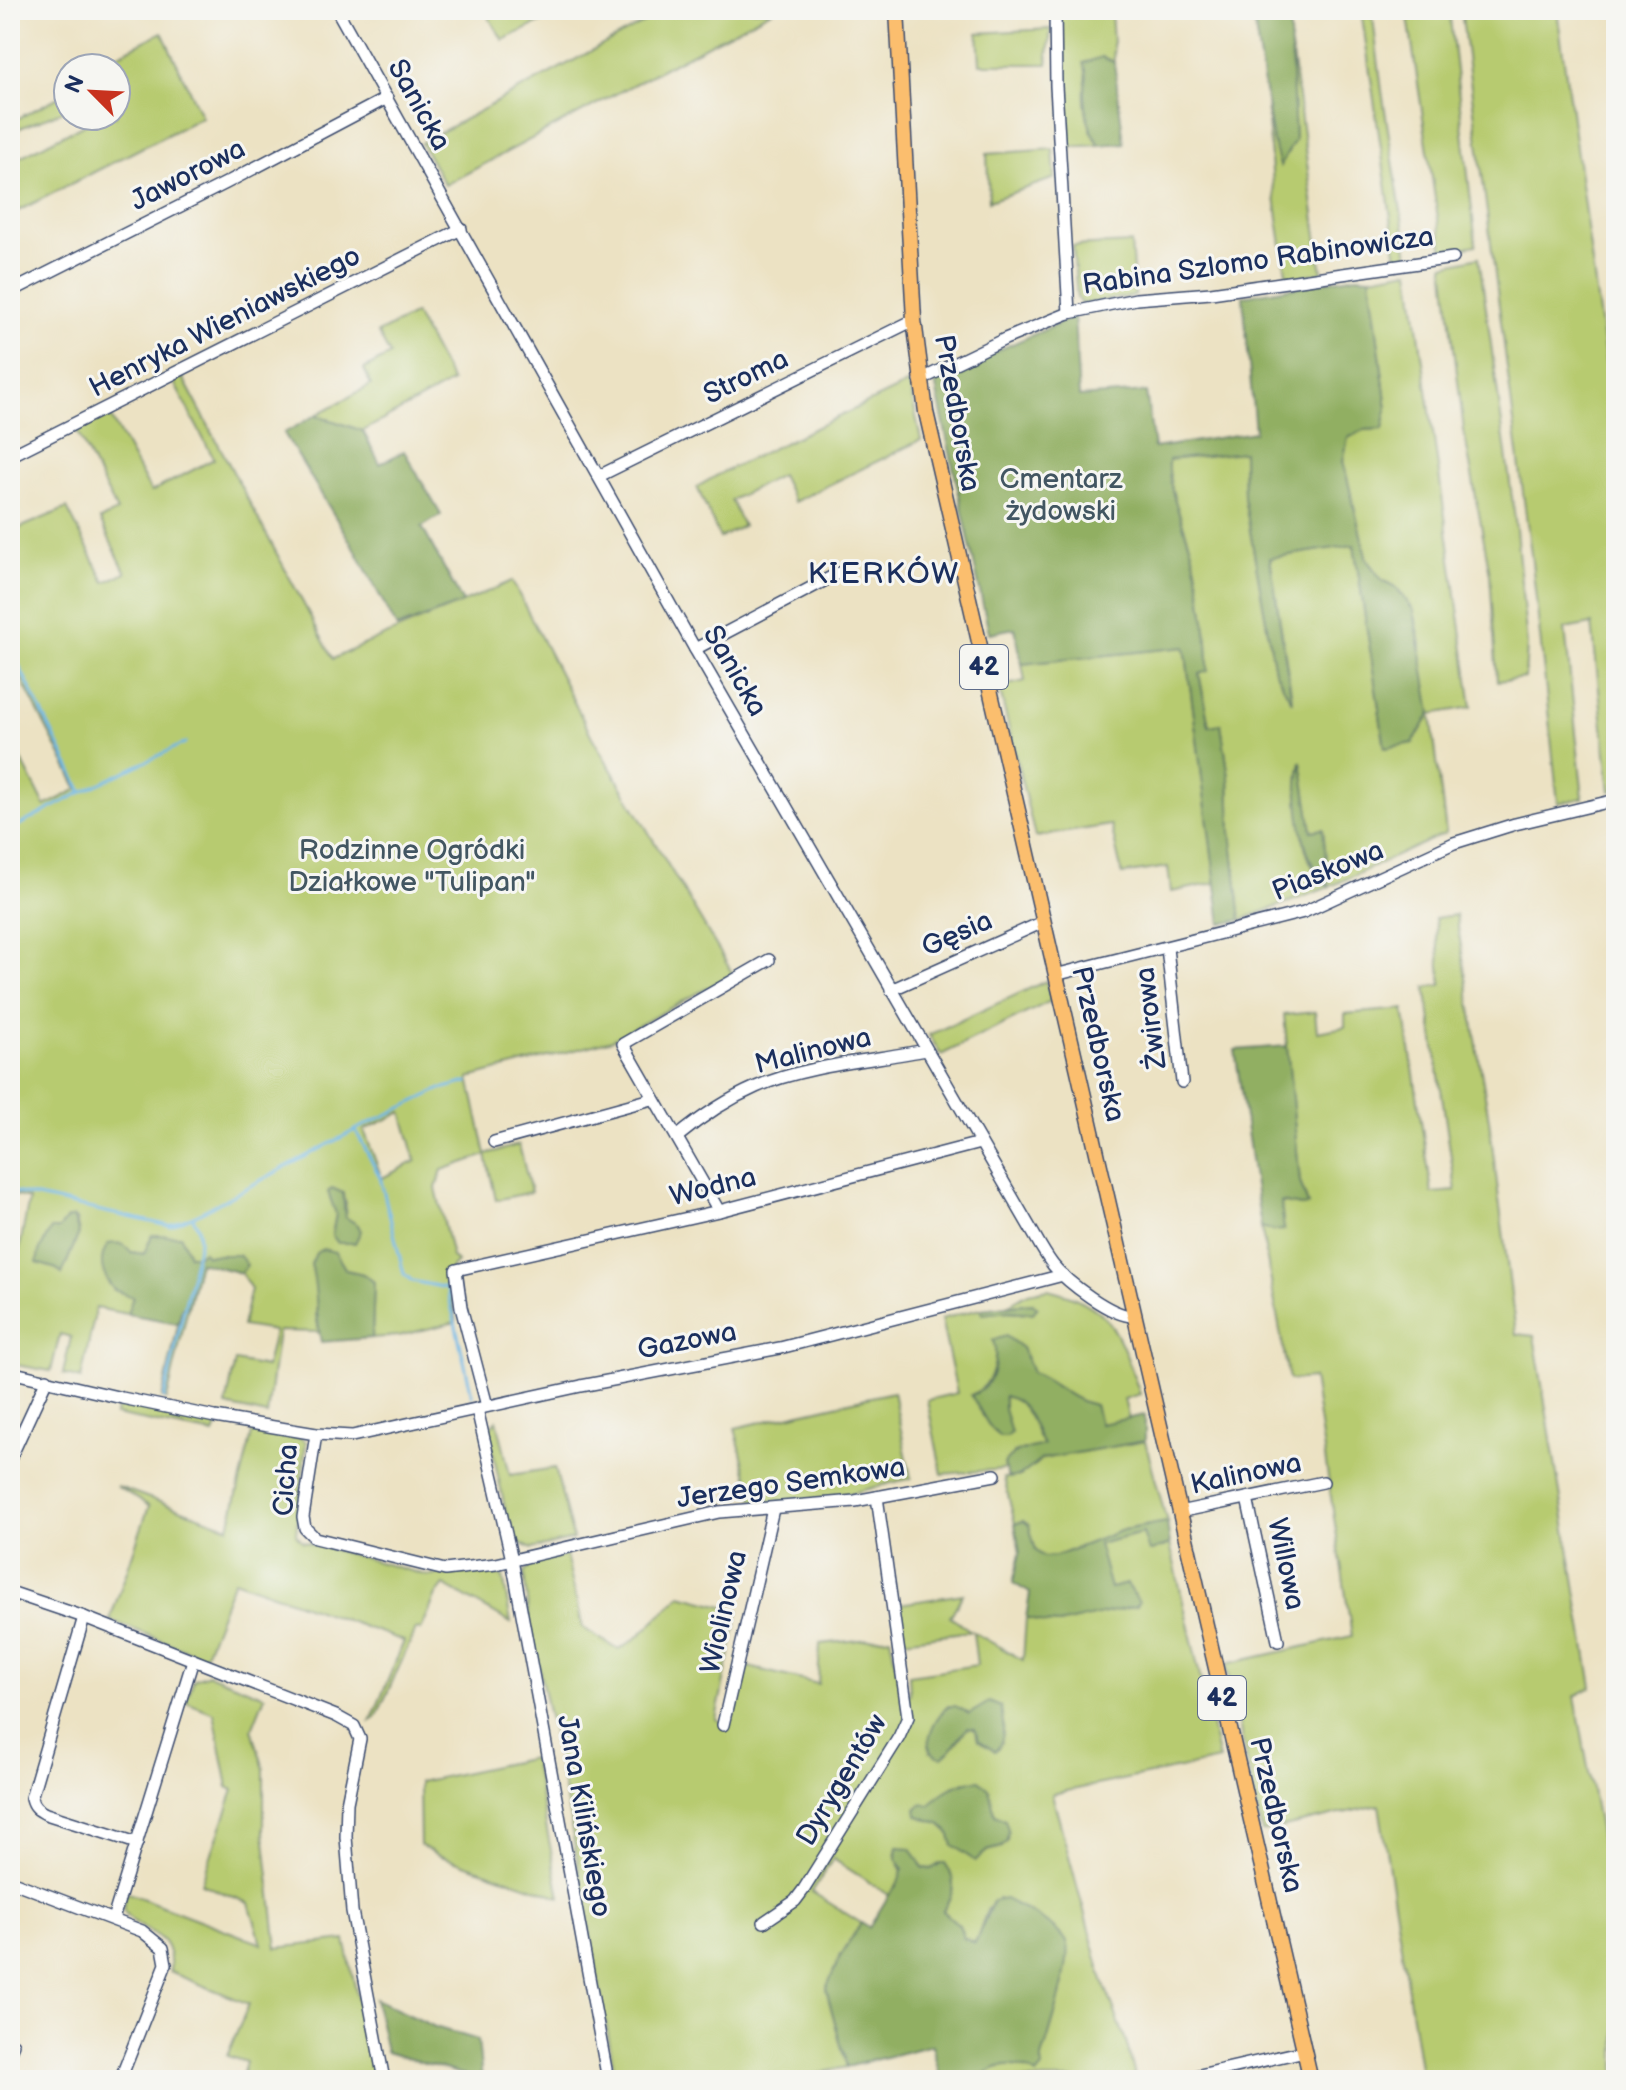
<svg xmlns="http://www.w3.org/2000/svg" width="1626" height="2090" font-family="'Balsamiq Sans',sans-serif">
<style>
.green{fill:#b7cb6f;stroke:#697d66;stroke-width:2;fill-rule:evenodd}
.forest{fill:#91af62;stroke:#566f60;stroke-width:2}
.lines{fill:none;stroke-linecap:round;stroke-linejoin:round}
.stream{stroke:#6eb7e6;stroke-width:3}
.minor-casing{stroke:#3a4a6d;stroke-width:14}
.major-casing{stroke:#3a4a6d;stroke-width:17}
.minor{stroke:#fff;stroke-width:11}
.major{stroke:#fbbe6e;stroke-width:14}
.labels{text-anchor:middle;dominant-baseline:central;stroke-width:6;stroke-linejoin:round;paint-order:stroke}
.shield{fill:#f6f6f2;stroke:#5d6b8a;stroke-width:2}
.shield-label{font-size:26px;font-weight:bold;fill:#1b2f5e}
.street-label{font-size:28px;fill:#1b2f5e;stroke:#f6f6f2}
.park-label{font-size:28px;fill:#425662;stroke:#f6f6f2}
.neighbourhood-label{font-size:30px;letter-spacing:2px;fill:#1b2f5e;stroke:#f6f6f2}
</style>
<rect width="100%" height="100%" fill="#f6f6f2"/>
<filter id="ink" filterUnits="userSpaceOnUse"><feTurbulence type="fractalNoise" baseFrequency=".0125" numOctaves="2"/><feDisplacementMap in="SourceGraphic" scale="16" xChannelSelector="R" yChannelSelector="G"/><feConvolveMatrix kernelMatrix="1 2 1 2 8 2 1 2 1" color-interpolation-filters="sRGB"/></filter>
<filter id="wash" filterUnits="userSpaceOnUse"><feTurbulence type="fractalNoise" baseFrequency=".006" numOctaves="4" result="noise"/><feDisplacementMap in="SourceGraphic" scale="32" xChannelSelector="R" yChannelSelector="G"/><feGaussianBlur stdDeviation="1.8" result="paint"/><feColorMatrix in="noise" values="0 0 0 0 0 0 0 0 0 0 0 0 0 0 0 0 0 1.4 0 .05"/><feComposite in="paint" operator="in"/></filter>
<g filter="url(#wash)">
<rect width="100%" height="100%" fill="#ece2c3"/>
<g class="green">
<polygon points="484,10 567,10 503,40"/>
<polygon points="667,10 773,10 445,185 421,143"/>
<path d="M1059,10H1111L1114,62L1102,57C1098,62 1093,67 1090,72C1079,92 1087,127 1099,145L1066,147L1059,71Z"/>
<polygon points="1361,10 1372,10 1382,91 1408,256 1397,259"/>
<polygon points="1407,10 1449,10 1476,245 1443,252"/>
<polygon points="1461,10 1557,10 1616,437 1616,790 1610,791 1592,624 1565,629 1583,798 1558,803 1532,562"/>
<polygon points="1051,29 1047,64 980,64 978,33"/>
<polygon points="162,32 202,117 10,215 10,162 100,116 116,116 116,68 91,68"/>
<polygon points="1291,47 1322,272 1287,279 1273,184 1267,108 1273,141 1295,140"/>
<polygon points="68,92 68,109 20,128 10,135 10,124 13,121"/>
<polygon points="1053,149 1055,178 989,201 987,154"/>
<polygon points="1131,243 1135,296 1081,304 1077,298 1073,246"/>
<polygon points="1479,257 1515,519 1527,645 1525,678 1497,681 1490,574 1464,431 1444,265"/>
<path d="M1410,270L1472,707L1431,714L1446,833L1329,887L1241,920L1231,832L1229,777L1221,725L1209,726L1199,673L1208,671C1208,632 1202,593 1193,555C1185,524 1167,492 1169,459L1243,451L1244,497L1275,671L1292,698L1270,558L1354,545L1385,747L1413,742L1419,730L1421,644L1414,611L1397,588L1382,580L1367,560L1343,461L1348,438L1363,430L1383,429L1387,409L1370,277ZM1301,764L1312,831L1323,830L1328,886C1294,857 1302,805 1301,764Z"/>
<polygon points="415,314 452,382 363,431 316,415 371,385 364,369 390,355 378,333"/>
<path d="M182,376L333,659C391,631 452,608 512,581L592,737L733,974L612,1040L469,1078L486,1154L519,1145L531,1192L496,1200L486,1155L442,1170L436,1188L452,1257L457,1262L450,1269L456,1322L398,1336L372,1338L374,1282L363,1274L346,1270L335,1252L311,1264L317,1287L316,1315L319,1332L278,1331L267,1415L226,1406L235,1361L266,1367L274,1331L242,1326L251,1289L241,1273L243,1270L206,1255H189L173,1238L152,1235L144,1254L131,1252L107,1281L114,1290L133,1297L127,1314L96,1308L81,1379L63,1374L71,1337L60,1334L51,1371L10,1364V1299L29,1199L10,1194V824L17,820L10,806V737L45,806L78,789L10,657V532L67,508L105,582L126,573L100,520L117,511L76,430L110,416L151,492L214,459L173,381ZM402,1112L416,1161L382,1178L364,1130ZM335,1190L346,1202L345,1217L358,1225L355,1243H338L332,1235L336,1214L328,1192ZM67,1219H76L79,1233L62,1274L57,1269L38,1263Z"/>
<polygon points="909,383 921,440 794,502 781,475 731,500 743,526 720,538 697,487 725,471"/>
<polygon points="1185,647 1216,883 1171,892 1168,867 1122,874 1111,825 1035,837 999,687 1025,681 1022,664"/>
<polygon points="1456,915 1489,1120 1516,1334 1534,1336 1592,1687 1575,1696 1616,1922 1616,2080 1422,2080 1379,1805 1262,1832 1226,1664 1352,1636 1313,1378 1289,1380 1261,1227 1274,1231 1281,1214 1280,1202 1301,1206 1308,1204 1300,1182 1284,1015 1315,1012 1317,1032 1345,1027 1345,1014 1404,1009 1432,1193 1456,1191 1426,987 1442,985 1435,918"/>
<polygon points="1046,981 1051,1001 941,1055 929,1035"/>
<path d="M1048,1289C1116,1306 1119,1336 1140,1394L1124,1399L1129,1420L1100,1424L1095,1405C1072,1402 1054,1382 1032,1373L1022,1348L994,1340C998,1361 993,1386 971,1395L988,1424L1004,1409V1396C1032,1403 1030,1425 1043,1445L1015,1452L1004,1464L1005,1469L942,1474L927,1400L957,1393L941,1319L980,1309L982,1314L1009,1311L1023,1314L1032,1303L1007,1305L1028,1293Z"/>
<polygon points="182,1306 188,1307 167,1399 162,1398"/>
<polygon points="893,1392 911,1478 828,1499 787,1502 753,1500 735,1428"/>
<polygon points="120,1403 219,1422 214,1434 115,1415"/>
<polygon points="497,1420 510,1475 555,1468 573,1539 532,1549 515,1541 509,1527 488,1429"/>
<polygon points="253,1430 301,1438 306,1442 296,1534 302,1541 429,1576 493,1570 494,1574 503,1577 511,1623 444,1585 436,1595 421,1630 416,1629 376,1718 371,1721 404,1641 234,1580 204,1657 110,1620 149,1506 116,1486 229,1527"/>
<polygon points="1145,1441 1167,1522 1123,1530 1056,1556 1044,1557 1036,1552 1028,1525 1023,1521 1015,1524 1004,1478 1020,1476 1042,1459"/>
<path d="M1144,1533L1149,1552L1170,1544L1219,1760L1052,1794L1103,1981L1126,2041L1136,2080H980C992,2063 1021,2062 1036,2074L1041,2068L1042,2058L1063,1986L998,1899L987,1910L975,1943L964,1938L959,1925L943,1911C954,1892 958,1882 945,1863H941L931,1869L923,1868L917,1858L899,1847L895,1854C904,1875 906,1877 889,1895L833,1859L812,1892L861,1923L840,1957L826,1989L847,2067L786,2080H616L570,1819L529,1619L524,1573L534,1562L566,1555L583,1628L619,1650L639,1636L681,1595L739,1610L716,1719L725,1724L745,1666L818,1684L820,1644L890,1637L902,1695L910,1694L909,1675L977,1665L973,1632L1023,1660L1026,1618L1044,1623L1059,1624L1139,1602L1127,1584L1110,1589L1097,1544ZM948,1706C971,1705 978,1731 987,1747L975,1729L967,1728L959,1738L930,1752C927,1737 937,1716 948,1706ZM964,1782L989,1789L1002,1847L987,1851L975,1861L953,1845L949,1832L940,1824L917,1815V1808L923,1804L930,1806Z"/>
<polygon points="963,1594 950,1617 971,1631 904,1640 899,1604"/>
<path d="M209,1674L265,1696L252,1729L264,1769V1831L277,1948L345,1940L375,2080H241L246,2062L227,2056L249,2004L170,1972C174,1926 142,1938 123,1910L126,1892L262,1944L249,1903L201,1884L234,1790L228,1787L214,1713L186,1702L194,1679Z"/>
<polygon points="533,1758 560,1897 438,1855 420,1845 419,1782"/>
</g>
<g class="forest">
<polygon points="1252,10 1289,10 1295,140 1280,166 1273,141"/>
<path d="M1102,57L1114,62L1124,143L1099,145C1089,129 1086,114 1085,95C1083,81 1091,79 1083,63Z"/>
<path d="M1357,276L1370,277L1387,409L1383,429L1363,430L1348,438L1343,461L1367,560L1382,580L1397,588L1414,611L1431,713L1413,743L1385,748L1354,545L1270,558L1292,702L1275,671L1244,497L1243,452L1169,460C1167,492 1185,525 1193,555C1202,593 1208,632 1208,671L1199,674L1209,726L1221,724L1229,777L1231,832L1241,920L1221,924L1185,647L1022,664L1015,628L989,633L934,378L1074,317L1079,397L1146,392L1154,448L1255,432L1243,296Z"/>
<polygon points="316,415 363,431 380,464 404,451 441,515 422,527 463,603 397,628 356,551 284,433"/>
<path d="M1301,761L1312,831L1323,829L1329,887C1301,862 1293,797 1301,761Z"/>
<polygon points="1287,1046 1300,1182 1308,1205 1301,1206 1281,1202 1284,1230 1274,1231 1261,1227 1235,1050"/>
<polygon points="332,1188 343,1193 345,1217 358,1225 361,1231 355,1243 338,1243 332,1235 336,1214 328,1192"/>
<polygon points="73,1217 79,1233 62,1274 57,1269 37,1263 39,1251 51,1229 59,1229 67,1219"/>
<path d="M152,1235L181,1236L189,1255H198L203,1251L206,1255H239L247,1265L241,1273L199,1262L188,1307H182L178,1323L127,1314L133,1297L114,1290C102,1274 97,1261 108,1244C118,1242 125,1243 131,1252L144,1254Z"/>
<path d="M323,1249L335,1252L346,1270L363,1274L374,1282L372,1338L321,1342C315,1316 318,1290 311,1264L316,1253Z"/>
<polygon points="1032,1303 1038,1307 1033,1313 1009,1311 982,1314 980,1309"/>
<path d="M1006,1336L1022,1348L1032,1373C1055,1382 1072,1402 1095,1405L1100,1424L1145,1415V1441L1042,1459L1020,1476L1008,1478L1004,1464C1014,1449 1027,1450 1043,1445C1031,1425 1030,1402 1004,1396V1409L1011,1433L1007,1437H999L988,1424L971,1395C994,1388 999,1360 993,1340Z"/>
<polygon points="1023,1521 1029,1525 1036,1551 1044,1557 1056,1556 1123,1530 1167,1522 1170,1544 1149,1552 1143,1533 1098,1544 1110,1588 1127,1584 1139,1602 1137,1606 1059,1624 1044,1623 1026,1618 1030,1593 1013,1583 1020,1553 1015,1524"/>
<path d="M989,1702L1001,1707C1003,1722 1007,1739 995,1751L978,1740L975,1729L968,1728C958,1738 954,1749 943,1757C913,1754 939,1706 952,1706C958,1705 964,1711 969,1714Z"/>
<path d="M979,1780L989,1789L995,1815L1005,1820L1008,1829L1007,1841L1002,1847L987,1851L975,1861L953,1845L949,1832L940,1824L917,1815L916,1809L923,1804L930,1805C942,1790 959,1782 979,1780Z"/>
<path d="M898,1847L911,1848L923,1868L931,1869L941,1863H945C958,1882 953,1892 943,1911L959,1925L964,1938L975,1943L993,1901L1005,1899C1023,1909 1056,1924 1066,1942C1074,1958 1048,2039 1042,2058V2068L1036,2075C1021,2062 992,2062 980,2080H941L932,2045L847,2067L826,1989L840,1957L861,1923L869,1928L889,1895L897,1886L903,1869L896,1858Z"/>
<polygon points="375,1999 435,2027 478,2040 482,2080 386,2052"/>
</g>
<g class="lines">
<g class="stream">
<polyline points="10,648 82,792"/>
<polyline points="10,830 82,792 185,743"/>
<polyline points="356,1131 380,1177 404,1274 412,1281 447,1288 472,1395"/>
<polyline points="10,1191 170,1226 196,1215 361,1127 441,1089 468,1082"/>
<polyline points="164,1398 199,1242 198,1227 193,1218"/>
</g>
</g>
</g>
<g filter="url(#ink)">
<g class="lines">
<g class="minor-casing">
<g id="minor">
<path d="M337,10L695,649L1036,1238C1041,1247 1047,1257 1053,1265C1067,1282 1112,1317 1134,1316"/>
<polyline points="1055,10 1056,86 1069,313"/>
<polyline points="10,292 226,183 387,98"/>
<polyline points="920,380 1005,339 1069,313 1136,299 1211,293 1453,258"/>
<polyline points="10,456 461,229"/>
<polyline points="599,476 914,320"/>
<polyline points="695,649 839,573"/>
<polyline points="1167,948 1182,1082"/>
<polyline points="1055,975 1304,912 1454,843 1515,824 1616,800"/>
<polyline points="891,990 1043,922"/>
<path d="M677,1137C701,1117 726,1100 756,1087C803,1066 874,1060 926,1050"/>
<polyline points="494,1142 652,1099"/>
<polyline points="719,1211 623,1044 769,960"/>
<polyline points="10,1372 122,1398 215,1417 316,1434 352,1436 581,1386 780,1348 1063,1275"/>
<polyline points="487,1406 461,1307 456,1270 719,1211 980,1143"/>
<polyline points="477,1409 512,1560 608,2080"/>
<polyline points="316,1434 303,1517 305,1528 315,1538 445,1570 496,1564 719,1512 855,1501 995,1475"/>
<polyline points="10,1459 47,1379"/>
<polyline points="1247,1498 1278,1641"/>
<polyline points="1179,1512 1323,1482"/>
<polyline points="10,1592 84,1617 336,1716 354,1726 360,1739 347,1803 346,1837 352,1911 384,2080"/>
<path d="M84,1617L31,1798C33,1807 38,1810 46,1814L137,1843"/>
<polyline points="723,1725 773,1509"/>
<polyline points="10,1881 142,1931 163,1948 166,1964 120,2080"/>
<polyline points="113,1919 193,1660"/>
<polyline points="764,1922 795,1901 804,1889 899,1737 908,1717 877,1497"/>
<polyline points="10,2051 13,2044"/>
<polyline points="1178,2080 1305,2051"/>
</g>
</g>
<g class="major-casing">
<polyline id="major" points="897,10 914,320 926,412 1311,2080"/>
</g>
<use href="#minor" class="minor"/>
<use href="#major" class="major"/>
</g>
</g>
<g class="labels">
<g class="shield">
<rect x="960" y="645" width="48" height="44" rx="6"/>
<rect x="1198" y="1676" width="48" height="44" rx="6"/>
</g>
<g class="shield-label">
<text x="984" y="667">42</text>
<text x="1222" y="1698">42</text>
</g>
<g class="street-label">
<text transform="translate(419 105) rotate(61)">Sanicka</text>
<text transform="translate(188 175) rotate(-27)">Jaworowa</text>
<text transform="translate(1258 261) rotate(-8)">Rabina Szlomo Rabinowicza</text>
<text transform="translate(225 322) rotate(-27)">Henryka Wieniawskiego</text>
<text transform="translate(746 377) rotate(-26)">Stroma</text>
<text transform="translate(957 413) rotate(80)">Przedborska</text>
<text transform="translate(735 671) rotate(60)">Sanicka</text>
<text transform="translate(1328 871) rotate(-22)">Piaskowa</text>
<text transform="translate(957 934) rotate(-24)">Gęsia</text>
<text transform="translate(1151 1018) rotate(-97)">Żwirowa</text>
<text transform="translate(1098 1044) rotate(77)">Przedborska</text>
<text transform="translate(813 1051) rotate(-14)">Malinowa</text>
<text transform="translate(713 1187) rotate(-14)">Wodna</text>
<text transform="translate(687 1341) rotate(-11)">Gazowa</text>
<text transform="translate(1246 1474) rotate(-12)">Kalinowa</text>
<text transform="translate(286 1480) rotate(-86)">Cicha</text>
<text transform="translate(791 1483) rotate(-8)">Jerzego Semkowa</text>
<text transform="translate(1286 1564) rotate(78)">Willowa</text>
<text transform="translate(724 1612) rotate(-77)">Wiolinowa</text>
<text transform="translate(842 1780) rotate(-59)">Dyrygentów</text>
<text transform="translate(1276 1815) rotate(77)">Przedborska</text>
<text transform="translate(584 1816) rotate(80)">Jana Kilińskiego</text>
</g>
<g class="park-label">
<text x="1061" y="479">Cmentarz<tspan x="1061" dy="32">żydowski</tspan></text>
<text x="412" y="850">Rodzinne Ogródki<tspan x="412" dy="32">Działkowe "Tulipan"</tspan></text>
</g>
<g class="neighbourhood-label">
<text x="884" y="574">KIERKÓW</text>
</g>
</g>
<rect width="1626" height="2090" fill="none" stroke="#f6f6f2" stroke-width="40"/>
<g transform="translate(92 92) rotate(294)"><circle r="38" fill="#f6f6f2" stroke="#9ea6b7" stroke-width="2"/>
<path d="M0-6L14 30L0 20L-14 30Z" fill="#c8321e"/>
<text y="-12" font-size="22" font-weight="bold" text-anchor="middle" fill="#1b2f5e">N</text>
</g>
</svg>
